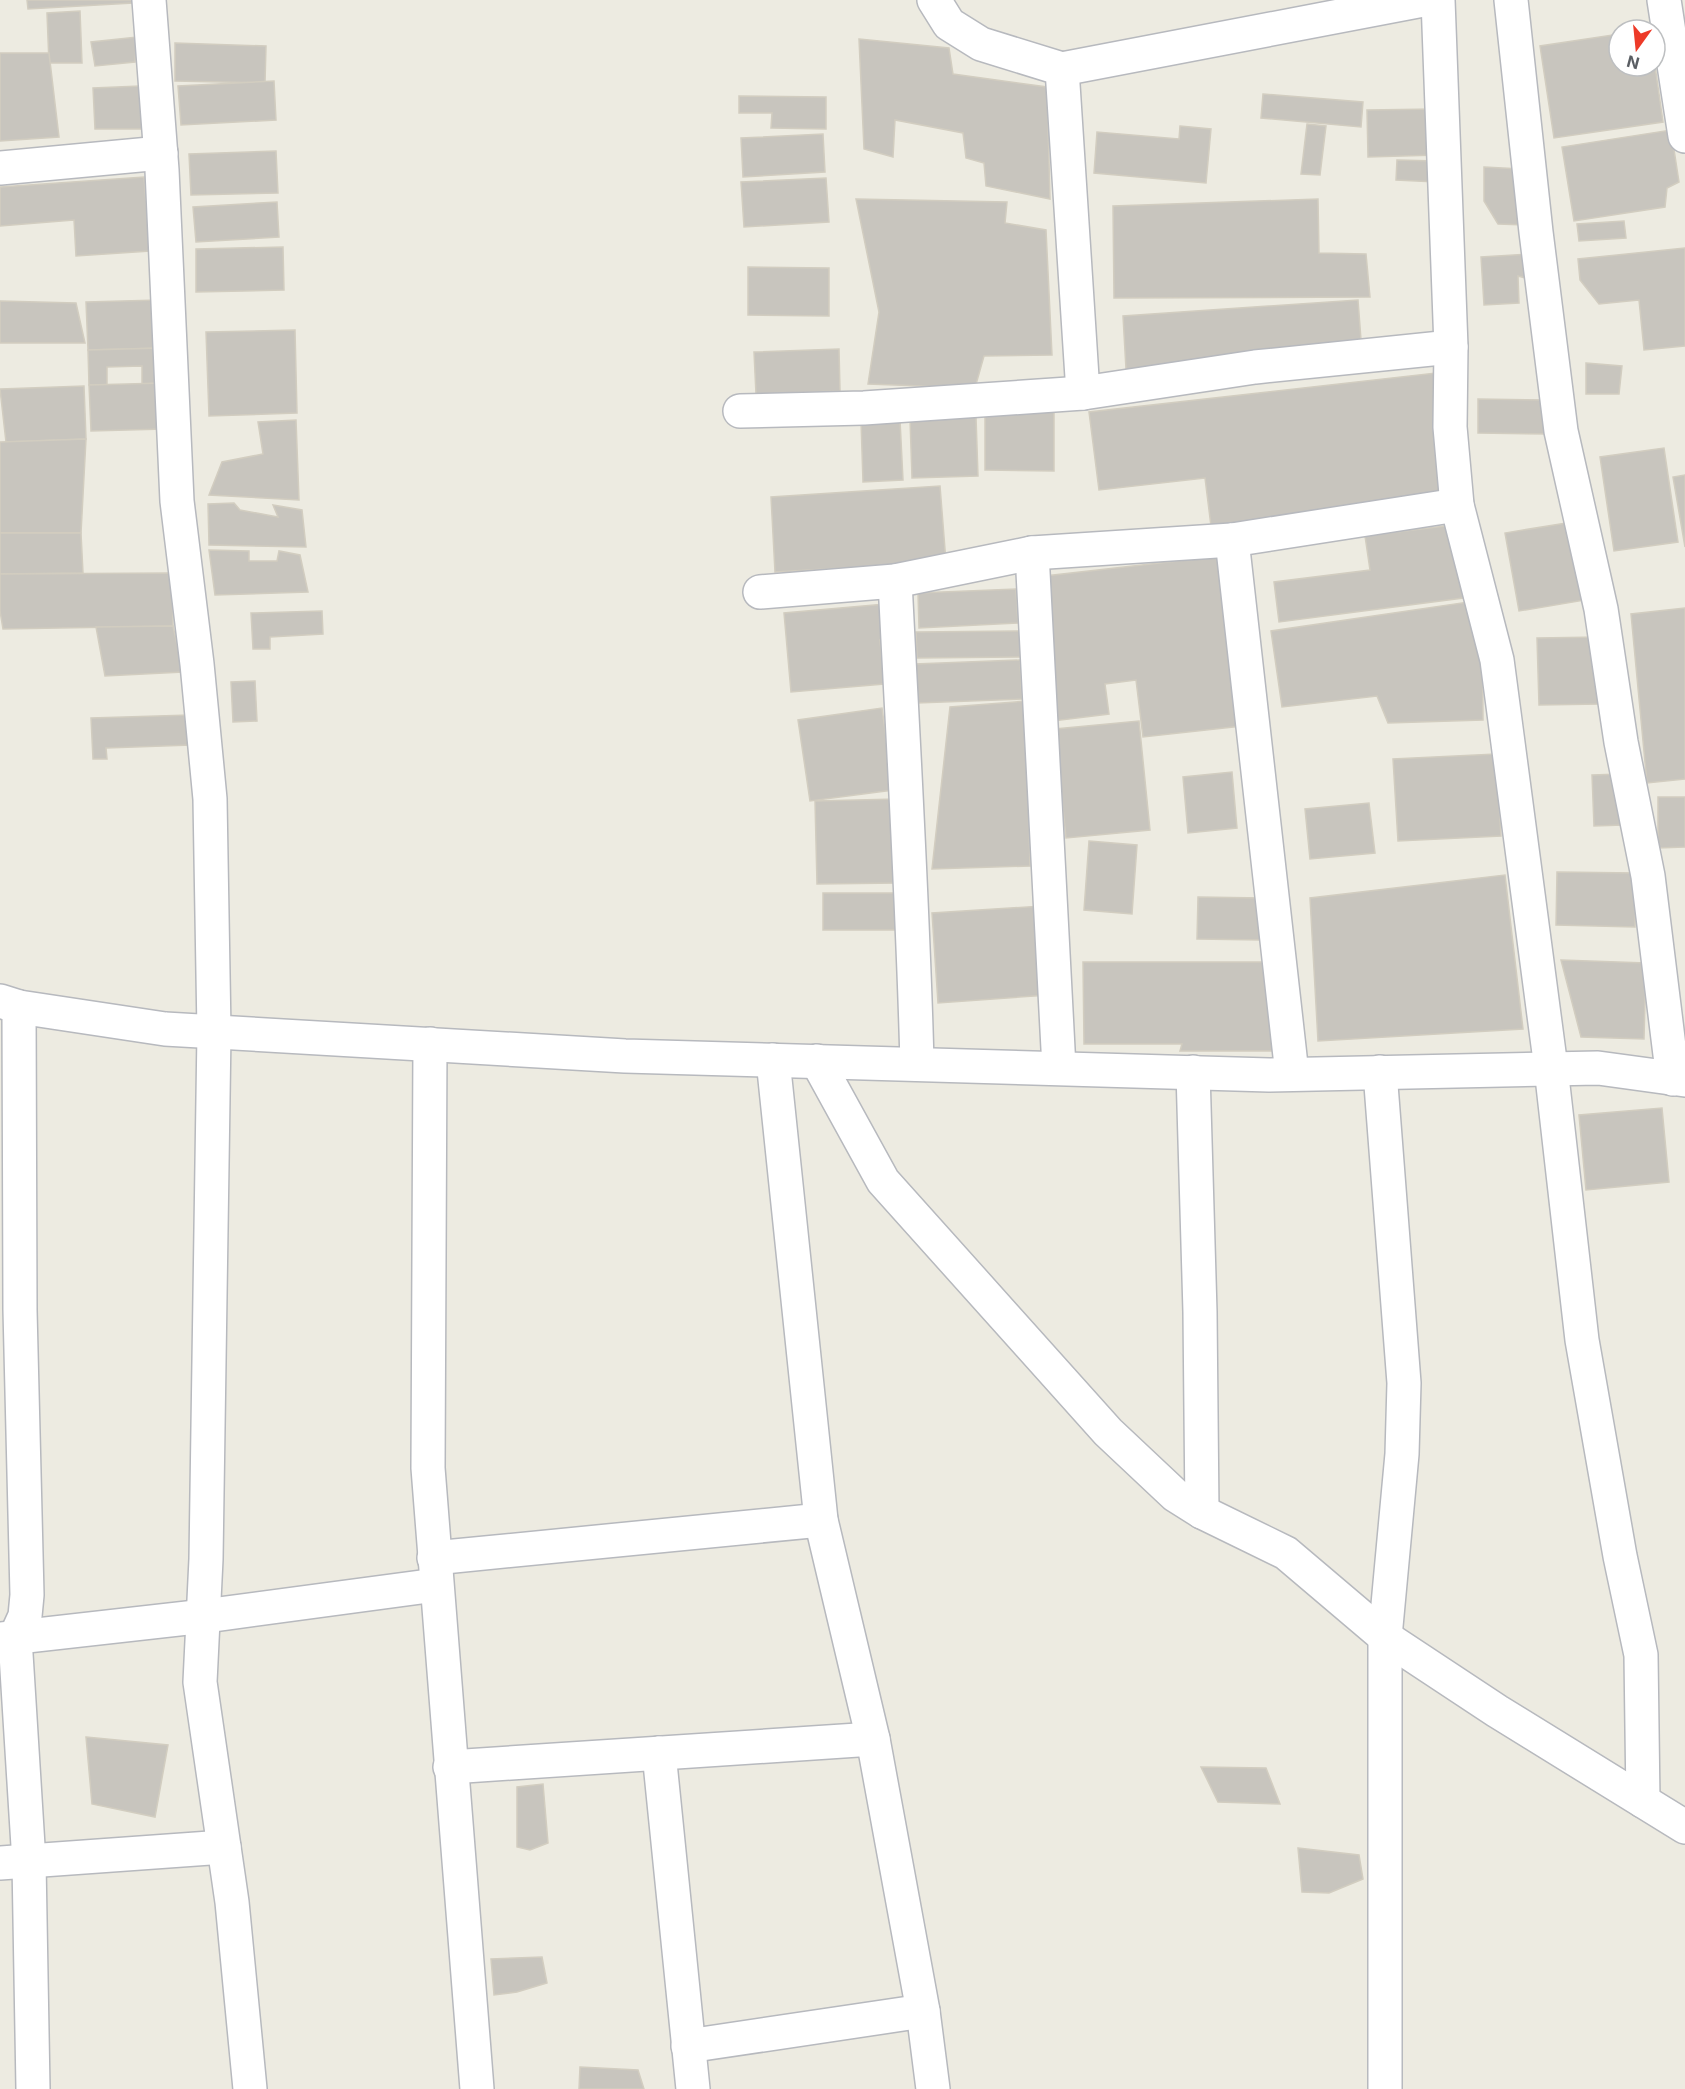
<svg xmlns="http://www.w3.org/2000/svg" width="1685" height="2089" font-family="Inter,sans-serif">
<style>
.building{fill:#c8c5be;stroke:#d2cdc0;stroke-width:1.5}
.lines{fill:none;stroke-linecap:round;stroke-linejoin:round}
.minor-casing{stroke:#b7b9be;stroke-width:36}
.minor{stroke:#fff;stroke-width:33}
</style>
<rect width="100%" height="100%" fill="#edebe1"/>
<g class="building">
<polygon points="27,0 133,0 133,3 28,9"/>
<polygon points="80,11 82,63 49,63 47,13"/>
<polygon points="1619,34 1619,66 1655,66 1663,122 1554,138 1540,46"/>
<polygon points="137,37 135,62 95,66 91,42"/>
<polygon points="859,39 949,48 953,74 1047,87 1050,199 986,186 984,163 966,158 963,133 895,120 893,157 864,149"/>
<polygon points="175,43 266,46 265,83 175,81"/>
<polygon points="0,53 49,53 59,137 0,141"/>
<polygon points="274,81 276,120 181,125 178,86"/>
<polygon points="140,86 144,129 95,129 93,88"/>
<polygon points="1263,94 1363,102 1361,127 1261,118"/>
<polygon points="739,96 826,97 826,129 771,128 772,113 739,113"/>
<polygon points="1435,109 1437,155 1368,157 1367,110"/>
<polygon points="1307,124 1326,126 1320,175 1301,174"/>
<polygon points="1180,126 1211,129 1206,183 1094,173 1097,132 1179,139"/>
<polygon points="1671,130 1679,182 1667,188 1665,207 1574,221 1562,147"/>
<polygon points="823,134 825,172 743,177 741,138"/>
<polygon points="276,151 278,193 191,195 189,154"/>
<polygon points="1397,160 1437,161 1436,182 1396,180"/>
<polygon points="1484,167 1521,169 1528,225 1498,224 1484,201"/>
<polygon points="144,177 150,251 76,256 74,220 0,226 0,187"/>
<polygon points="826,178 829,222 744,227 741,182"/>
<polygon points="856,199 1007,202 1005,223 1046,230 1052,355 984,356 975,388 868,384 879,312"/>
<polygon points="1318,199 1319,253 1366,254 1370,297 1114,298 1113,206"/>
<polygon points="277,202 279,237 196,242 193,207"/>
<polygon points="1624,221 1626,238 1579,241 1577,224"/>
<polygon points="283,247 284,290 196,292 196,249"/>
<polygon points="1685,248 1685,346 1644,350 1639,300 1599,304 1580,280 1578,259"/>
<polygon points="1530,254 1532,280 1518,276 1519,303 1484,305 1481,257"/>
<polygon points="748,267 829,268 829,316 748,315"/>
<polygon points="159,300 162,348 88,350 86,302"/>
<polygon points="1358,300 1362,353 1126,369 1123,316"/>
<polygon points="0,301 76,303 85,343 0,343"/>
<polygon points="295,330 297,413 209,416 206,332"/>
<polygon points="162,348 163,383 142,384 142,366 107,367 107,385 89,385 88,350"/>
<polygon points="839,349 840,391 756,394 754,352"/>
<polygon points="1586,363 1622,366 1619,394 1586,394"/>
<polygon points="1436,373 1451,499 1211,526 1205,478 1099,490 1089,412"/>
<polygon points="163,383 164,429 91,431 89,385"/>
<polygon points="84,386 86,439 6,442 0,389"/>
<polygon points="1478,399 1549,400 1548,434 1478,433"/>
<polygon points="985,410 1054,411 1054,471 985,470"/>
<polygon points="976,417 978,476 912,478 910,419"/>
<polygon points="296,420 299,500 209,495 222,462 263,454 258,422"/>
<polygon points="900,420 903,480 863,482 861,421"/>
<polygon points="86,439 81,533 0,533 0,442"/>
<polygon points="1664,448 1678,542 1614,551 1600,457"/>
<polygon points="1685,475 1685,547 1673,477"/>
<polygon points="940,486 946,562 775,572 771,497"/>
<polygon points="234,503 240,510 278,517 273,505 302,510 306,547 209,545 208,504"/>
<polygon points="1572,522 1585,600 1519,611 1505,533"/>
<polygon points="1453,525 1463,598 1279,622 1274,582 1370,570 1365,536"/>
<polygon points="0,533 81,533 83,573 0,574"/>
<polygon points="209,550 249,551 249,561 277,561 279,551 300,555 308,592 215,595"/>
<polygon points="1230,555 1251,725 1143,737 1136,680 1105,684 1109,714 1053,721 1036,577"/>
<polygon points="172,573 173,626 3,629 0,611 0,574"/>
<polygon points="1016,589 1018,623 919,628 918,593"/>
<polygon points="1482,600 1483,720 1388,723 1377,696 1282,707 1271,631"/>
<polygon points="885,604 888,639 880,640 884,684 791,692 784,613"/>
<polygon points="1685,608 1685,779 1647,783 1631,614"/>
<polygon points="322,611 323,634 270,637 270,649 253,649 251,613"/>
<polygon points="173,626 183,672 105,676 96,627"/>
<polygon points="1020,631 1020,657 917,658 916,632"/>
<polygon points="1600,637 1601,704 1539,705 1537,638"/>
<polygon points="1020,660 1022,699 917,703 915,664"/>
<polygon points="255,681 257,721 233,722 231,682"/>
<polygon points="1026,701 1030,866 932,869 950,707"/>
<polygon points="882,708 893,790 810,801 798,720"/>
<polygon points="190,715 191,745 106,748 107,759 93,759 91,718"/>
<polygon points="1139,721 1150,830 1066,838 1055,729"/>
<polygon points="1496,754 1501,836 1398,841 1393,759"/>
<polygon points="1232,772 1237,828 1188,833 1183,777"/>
<polygon points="1621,774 1623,825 1594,826 1592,775"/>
<polygon points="1658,797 1685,797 1685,847 1658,848"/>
<polygon points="897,799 899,883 817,884 815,801"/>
<polygon points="1369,803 1375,853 1310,859 1305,809"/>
<polygon points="1089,841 1137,845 1132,914 1084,910"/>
<polygon points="1557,872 1636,873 1635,927 1556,925"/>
<polygon points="1505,875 1523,1029 1318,1041 1310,898"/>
<polygon points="823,893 907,893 906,930 823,930"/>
<polygon points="1198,897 1263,898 1262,940 1197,939"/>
<polygon points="1042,906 1048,995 938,1003 932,913"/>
<polygon points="1561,960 1646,963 1644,1039 1581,1037"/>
<polygon points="1083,962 1273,962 1274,1051 1180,1051 1182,1044 1084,1044"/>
<polygon points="1662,1108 1669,1182 1586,1190 1579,1115"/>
<polygon points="86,1737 168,1745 155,1817 92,1804"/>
<polygon points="1201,1767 1266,1768 1280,1804 1218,1802"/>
<polygon points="543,1784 548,1843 530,1850 517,1847 517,1787"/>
<polygon points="1298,1848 1359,1855 1363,1879 1329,1893 1302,1892"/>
<polygon points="542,1957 547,1983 517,1992 494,1995 491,1959"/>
<polygon points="580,2067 638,2070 644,2089 579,2089"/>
</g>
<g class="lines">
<g class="minor-casing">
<g id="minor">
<polyline points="149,0 162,170 177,501 197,664 210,799 214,1032 206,1559 200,1682 232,1902 250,2089"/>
<polyline points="934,0 949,24 981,44 1062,69 1083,393"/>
<polyline points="1438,0 1451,347 1450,427 1457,505 1497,660 1551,1068 1582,1340 1620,1556 1641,1655 1643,1801"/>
<polyline points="1511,0 1536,232 1561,431 1601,609 1621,742 1648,876 1673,1079"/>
<polyline points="1664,0 1685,136"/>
<polyline points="1062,69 1423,0"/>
<polyline points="0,168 161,153"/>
<polyline points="740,411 864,408 1083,393 1255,367 1451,347"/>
<polyline points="1232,540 1292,1074"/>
<polyline points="1032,553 1059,1068"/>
<path d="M895,581C903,742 913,903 917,1064"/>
<polyline points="760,592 895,581 1032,553 1232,540 1457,505"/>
<polyline points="0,1001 19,1007 165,1029 625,1056 1269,1075 1598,1068 1685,1080"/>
<polyline points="19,1007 20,1310 27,1595 25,1616 15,1638 29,1862 33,2089"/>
<polyline points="430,1044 428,1468 477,2089"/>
<polyline points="773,1060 821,1520 873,1739 923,2011 933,2089"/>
<polyline points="817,1061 883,1181 1108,1432 1175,1495 1202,1512 1286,1553 1385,1637 1497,1711 1685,1827"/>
<polyline points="1193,1072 1200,1312 1202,1512"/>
<polyline points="1380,1072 1404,1383 1402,1454 1385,1637 1385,2089"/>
<polyline points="434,1558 821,1520"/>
<polyline points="0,1639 205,1616 436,1585"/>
<polyline points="659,1753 693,2089"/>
<polyline points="450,1767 873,1739"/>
<polyline points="0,1863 224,1847"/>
<polyline points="688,2046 923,2011"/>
</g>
</g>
<use href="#minor" class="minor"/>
</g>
<g transform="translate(1637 48) rotate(195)"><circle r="28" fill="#ffffff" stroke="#bdbfc1" stroke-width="1.5"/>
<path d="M0-4.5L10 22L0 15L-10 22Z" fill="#ed3a28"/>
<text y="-9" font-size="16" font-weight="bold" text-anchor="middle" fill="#5a5e63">N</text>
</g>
</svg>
